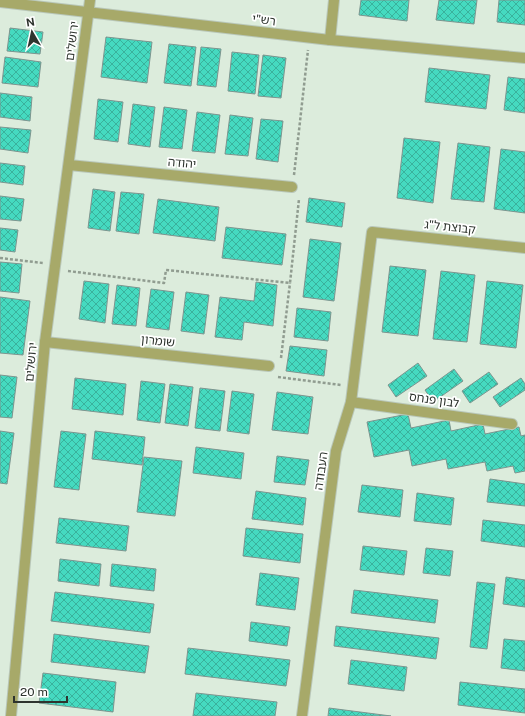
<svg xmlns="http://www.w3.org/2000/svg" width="525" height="716" font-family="'Public Sans','Noto Sans Hebrew',sans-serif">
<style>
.building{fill:url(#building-cross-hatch);stroke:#7d958f}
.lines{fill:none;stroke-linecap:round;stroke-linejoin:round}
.minor-casing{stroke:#b9c7b9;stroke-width:12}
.path{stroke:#909c90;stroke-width:2.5;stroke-dasharray:3 2;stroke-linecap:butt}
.minor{stroke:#a7a969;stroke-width:10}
.labels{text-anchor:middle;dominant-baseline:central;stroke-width:3.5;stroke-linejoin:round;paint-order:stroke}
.street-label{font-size:12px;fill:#2e342e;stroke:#fff}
</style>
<defs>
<pattern id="building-cross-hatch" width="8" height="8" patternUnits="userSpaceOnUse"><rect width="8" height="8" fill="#45dac0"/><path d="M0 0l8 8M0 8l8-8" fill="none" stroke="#3ab29c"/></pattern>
</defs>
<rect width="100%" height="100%" fill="#dcecdc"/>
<g class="building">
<polygon points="361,0 409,0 407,21 359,15"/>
<polygon points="439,0 477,0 474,24 436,20"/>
<polygon points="499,0 525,0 525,25 497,22"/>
<polygon points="10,28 43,32 40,54 7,51"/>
<polygon points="106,37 152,42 147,83 101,77"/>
<polygon points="169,44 196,47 191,86 164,83"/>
<polygon points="201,47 221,49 216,87 197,85"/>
<polygon points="232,52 259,55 255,94 228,91"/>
<polygon points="263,55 286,58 281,98 258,96"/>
<polygon points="5,57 41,62 38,87 2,83"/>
<polygon points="429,68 490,75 486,109 425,102"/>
<polygon points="508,77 525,79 525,113 504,110"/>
<polygon points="0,93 32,97 30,121 0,117"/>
<polygon points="98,99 123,102 118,142 94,139"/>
<polygon points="133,104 155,107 150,147 128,144"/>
<polygon points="164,107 187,110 182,149 159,147"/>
<polygon points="197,112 220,115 215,153 192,151"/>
<polygon points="230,115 253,118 248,156 225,154"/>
<polygon points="261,119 283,121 278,162 256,159"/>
<polygon points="0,127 31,130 28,153 0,149"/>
<polygon points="404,138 440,142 433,203 397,198"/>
<polygon points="458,143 490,147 484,202 451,199"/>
<polygon points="501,149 525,152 525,213 494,209"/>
<polygon points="0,163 25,166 23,185 0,182"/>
<polygon points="93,189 115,192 110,231 88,228"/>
<polygon points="121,192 144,194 139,234 116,231"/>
<polygon points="0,196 24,199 21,221 0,219"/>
<polygon points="309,198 345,203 342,227 306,222"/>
<polygon points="158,199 219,207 215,241 153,233"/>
<polygon points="226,227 286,234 282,265 222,258"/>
<polygon points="0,228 18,230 15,252 0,250"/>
<polygon points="310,239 341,243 334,301 303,297"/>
<polygon points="0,262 22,264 19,293 0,291"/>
<polygon points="390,266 426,270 418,336 382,332"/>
<polygon points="441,271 475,275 467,342 433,339"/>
<polygon points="84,281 109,284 105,323 79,319"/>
<polygon points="487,281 523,285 516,348 480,344"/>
<polygon points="256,282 277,285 273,326 244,322 242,340 215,337 220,297 254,301"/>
<polygon points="117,285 140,288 136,326 112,324"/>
<polygon points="151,289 174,292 169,330 146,327"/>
<polygon points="186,292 209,295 204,334 181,331"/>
<polygon points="0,297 30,301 23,355 0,353"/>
<polygon points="297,308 331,312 328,341 294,337"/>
<polygon points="290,346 327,350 324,376 286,371"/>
<polygon points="418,363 427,376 396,397 388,385"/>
<polygon points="454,369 463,381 433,402 425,390"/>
<polygon points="489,372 498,384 470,403 462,391"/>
<polygon points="0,375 17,377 12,418 0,417"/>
<polygon points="75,378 126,384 123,415 72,409"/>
<polygon points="521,378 525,384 525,390 500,407 493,397"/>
<polygon points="141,381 165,384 160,423 137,420"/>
<polygon points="170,384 193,387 188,426 165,423"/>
<polygon points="200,388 225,391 220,431 195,428"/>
<polygon points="232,391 254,394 249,434 227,431"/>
<polygon points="277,392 313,397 308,434 272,430"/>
<polygon points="408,414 411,428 449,420 451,431 483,424 485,434 519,427 521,436 525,435 525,471 515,473 513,466 487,471 485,462 448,469 446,459 412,466 409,450 374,457 367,422"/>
<polygon points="0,431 14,433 7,484 0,483"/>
<polygon points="61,431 86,434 79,490 54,487"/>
<polygon points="95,431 145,437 142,465 92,459"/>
<polygon points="196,447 244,453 241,479 193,473"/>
<polygon points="277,456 309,460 305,485 274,482"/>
<polygon points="144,457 182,461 175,516 137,512"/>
<polygon points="490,479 525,484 525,506 487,502"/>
<polygon points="362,485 403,490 400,517 358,512"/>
<polygon points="256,491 306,498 303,525 252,519"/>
<polygon points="417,493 454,498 451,525 414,521"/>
<polygon points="59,518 129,526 126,551 56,543"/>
<polygon points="483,520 525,525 525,547 481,541"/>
<polygon points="246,528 303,534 300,563 243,556"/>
<polygon points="363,546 407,551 404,575 360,570"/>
<polygon points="426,548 453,551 450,576 423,573"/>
<polygon points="60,559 101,564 99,586 58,581"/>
<polygon points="112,564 156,569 154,591 110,586"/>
<polygon points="260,573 299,578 295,610 256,605"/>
<polygon points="506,577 525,580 525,607 503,604"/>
<polygon points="477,582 495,584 487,649 470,647"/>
<polygon points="354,590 438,600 435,623 351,613"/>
<polygon points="55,592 154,604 150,633 51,621"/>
<polygon points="251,622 290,627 287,646 249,641"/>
<polygon points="336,626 439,638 436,659 334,646"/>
<polygon points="54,634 149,646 145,673 51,662"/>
<polygon points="504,639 525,641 525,671 501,668"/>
<polygon points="188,648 290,660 286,686 185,674"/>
<polygon points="351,660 407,667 404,691 348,684"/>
<polygon points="43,673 116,682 113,712 39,703"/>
<polygon points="460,682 525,689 525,713 458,705"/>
<polygon points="196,693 277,702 275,716 193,716"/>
<polygon points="329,708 391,716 328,716"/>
</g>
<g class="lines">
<g class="minor-casing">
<g id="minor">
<polyline points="0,2 330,40 525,58"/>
<polyline points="330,40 334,0"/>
<polyline points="69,165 292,187"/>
<polyline points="45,342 269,366"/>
<polyline points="351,402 512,424"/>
<polyline points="11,716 45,342 90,0"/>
<polyline points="302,716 336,451 351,402 372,232 525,248"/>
</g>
</g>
<g class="path">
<polyline points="294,175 308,50"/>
<polyline points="0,258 43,263"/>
<polyline points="68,271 164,283 166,270 290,283 299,199"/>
<polyline points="281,358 290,283"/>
<polyline points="278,377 341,385"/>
</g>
<use href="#minor" class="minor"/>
</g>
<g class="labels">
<g class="street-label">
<text transform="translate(264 20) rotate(7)">רש"י</text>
<text transform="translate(72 41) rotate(-83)">ירושלים</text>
<text transform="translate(182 163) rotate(5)">יהודה</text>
<text transform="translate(450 227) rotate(6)">קבוצת ל"ג</text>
<text transform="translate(158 341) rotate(6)">שומרון</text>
<text transform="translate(31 362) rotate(-85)">ירושלים</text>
<text transform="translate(434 400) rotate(8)">לבון פנחס</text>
<text transform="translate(321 471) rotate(-82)">העבודה</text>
</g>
</g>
<g transform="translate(32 32) rotate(351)" stroke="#ffffff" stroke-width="3" paint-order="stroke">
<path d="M0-3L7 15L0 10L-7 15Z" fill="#2e342e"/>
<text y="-6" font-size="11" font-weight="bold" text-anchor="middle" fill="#2e342e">N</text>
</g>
<path d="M14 696v6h53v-6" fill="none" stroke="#2e342e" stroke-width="2"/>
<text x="20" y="696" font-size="12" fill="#2e342e" stroke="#ffffff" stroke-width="3" paint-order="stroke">20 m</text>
</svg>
